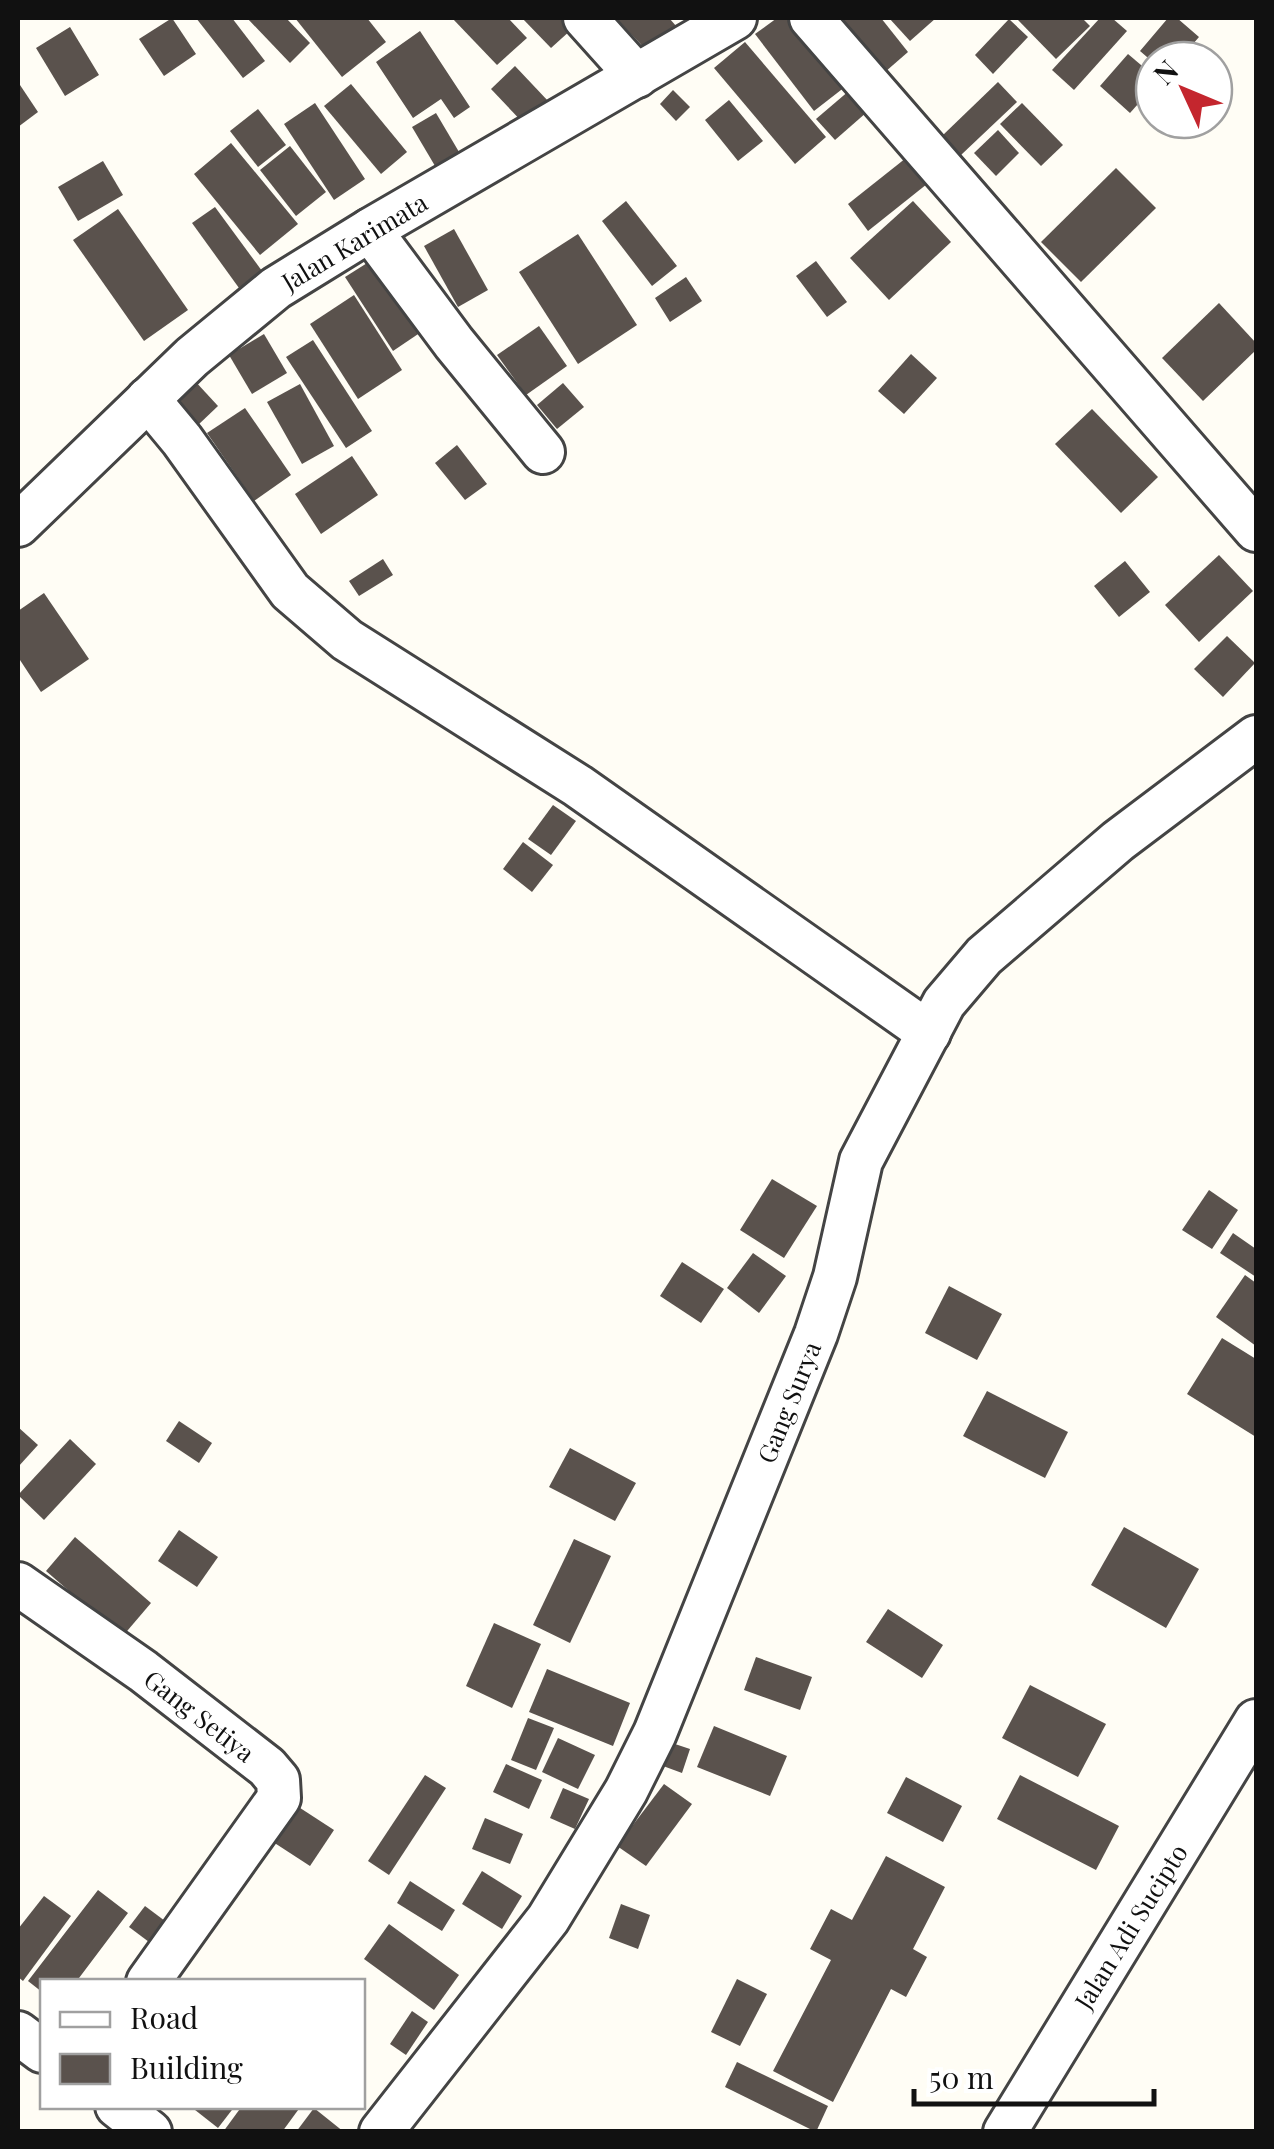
<svg xmlns="http://www.w3.org/2000/svg" width="1274" height="2149" font-family="'Playfair Display',serif">
<style>
.building{fill:#5a524d}
.lines{fill:none;stroke-linecap:round;stroke-linejoin:round}
.minor-casing{stroke:#444;stroke-width:48}
.minor{stroke:#fff;stroke-width:42}
.labels{text-anchor:middle;dominant-baseline:central;stroke-width:10;stroke-linejoin:round;paint-order:stroke}
.street-label{font-size:25px;fill:#111;stroke:#fff}
</style>
<rect width="100%" height="100%" fill="#fffdf5"/>
<g class="building">
<polygon points="172,18 196,54 164,76 139,39"/>
<polygon points="196,18 232,18 265,61 243,78"/>
<polygon points="247,18 286,18 310,43 290,63"/>
<polygon points="295,18 367,18 386,42 342,77"/>
<polygon points="452,18 508,18 527,38 497,65"/>
<polygon points="522,18 579,18 582,20 551,48"/>
<polygon points="616,18 669,18 677,27 650,54"/>
<polygon points="777,18 800,18 850,83 814,111 755,34"/>
<polygon points="841,18 881,18 908,52 885,72"/>
<polygon points="889,18 936,18 910,41"/>
<polygon points="1020,18 1082,18 1090,26 1056,59 1018,20"/>
<polygon points="1100,18 1112,18 1127,31 1074,90 1052,70"/>
<polygon points="1168,18 1177,18 1199,37 1179,60 1154,60 1154,63 1140,51"/>
<polygon points="1009,19 1028,37 993,74 975,55"/>
<polygon points="70,27 99,75 65,96 36,48"/>
<polygon points="420,31 470,107 454,118 441,99 413,118 376,62"/>
<polygon points="745,42 826,137 795,164 714,68"/>
<polygon points="1128,54 1154,76 1154,86 1130,113 1100,86"/>
<polygon points="515,66 549,102 525,125 491,89"/>
<polygon points="18,82 38,112 18,127"/>
<polygon points="998,82 1017,102 961,155 943,135"/>
<polygon points="351,84 407,152 381,174 324,106"/>
<polygon points="857,84 875,105 835,140 816,119"/>
<polygon points="673,90 690,107 676,121 660,104"/>
<polygon points="729,100 763,141 738,161 705,120"/>
<polygon points="315,103 365,179 334,200 284,124"/>
<polygon points="1022,103 1063,145 1041,166 1000,124"/>
<polygon points="258,109 286,145 258,167 230,131"/>
<polygon points="436,113 462,157 438,171 412,127"/>
<polygon points="998,130 1019,153 996,176 974,153"/>
<polygon points="231,143 298,224 260,255 194,174"/>
<polygon points="290,146 326,192 296,216 260,170"/>
<polygon points="906,158 927,184 868,231 848,204"/>
<polygon points="103,161 123,195 78,221 58,187"/>
<polygon points="1116,168 1156,208 1081,282 1041,242"/>
<polygon points="626,201 677,266 652,286 602,221"/>
<polygon points="913,201 951,242 889,300 850,258"/>
<polygon points="215,207 262,271 239,288 192,223"/>
<polygon points="118,209 188,310 144,341 73,240"/>
<polygon points="454,229 488,290 458,307 424,246"/>
<polygon points="578,234 637,325 578,364 519,272"/>
<polygon points="383,253 430,326 393,351 345,277"/>
<polygon points="816,261 847,302 827,317 796,276"/>
<polygon points="686,277 702,301 670,322 655,298"/>
<polygon points="354,295 402,370 358,399 310,324"/>
<polygon points="1219,303 1256,343 1256,350 1203,401 1162,358"/>
<polygon points="539,326 567,366 526,395 497,355"/>
<polygon points="264,334 287,373 252,394 229,355"/>
<polygon points="313,340 372,431 346,448 286,357"/>
<polygon points="911,354 937,378 904,414 878,391"/>
<polygon points="194,380 218,406 197,426 173,400"/>
<polygon points="563,383 584,407 557,429 537,405"/>
<polygon points="300,384 334,446 302,464 267,402"/>
<polygon points="245,408 291,475 254,501 207,433"/>
<polygon points="1092,409 1158,477 1121,513 1055,444"/>
<polygon points="457,445 487,484 465,500 435,463"/>
<polygon points="352,456 378,495 321,534 295,494"/>
<polygon points="1219,555 1253,591 1199,642 1165,605"/>
<polygon points="383,559 393,575 359,596 349,581"/>
<polygon points="1125,561 1150,592 1119,617 1094,586"/>
<polygon points="44,593 89,659 41,692 18,657 18,611"/>
<polygon points="1227,636 1255,663 1223,697 1194,669"/>
<polygon points="553,805 576,821 551,855 528,839"/>
<polygon points="523,842 553,865 532,892 503,869"/>
<polygon points="772,1179 817,1206 784,1258 740,1230"/>
<polygon points="1209,1190 1238,1210 1212,1249 1182,1230"/>
<polygon points="1233,1233 1256,1249 1256,1277 1220,1253"/>
<polygon points="753,1253 786,1276 759,1313 727,1288"/>
<polygon points="682,1262 724,1289 701,1323 660,1296"/>
<polygon points="1245,1275 1256,1283 1256,1346 1216,1317"/>
<polygon points="949,1286 1002,1314 977,1360 925,1333"/>
<polygon points="1222,1338 1256,1359 1256,1437 1187,1394"/>
<polygon points="987,1391 1068,1432 1045,1478 963,1436"/>
<polygon points="179,1421 212,1443 199,1463 166,1441"/>
<polygon points="18,1427 38,1445 18,1467"/>
<polygon points="70,1439 96,1464 44,1520 18,1495"/>
<polygon points="570,1448 636,1483 615,1521 549,1487"/>
<polygon points="1124,1527 1199,1569 1166,1628 1091,1585"/>
<polygon points="179,1530 218,1557 197,1587 158,1561"/>
<polygon points="75,1537 151,1603 122,1637 46,1571"/>
<polygon points="574,1539 611,1556 570,1643 533,1625"/>
<polygon points="888,1609 943,1645 922,1678 866,1642"/>
<polygon points="494,1623 541,1644 512,1708 466,1686"/>
<polygon points="756,1657 812,1677 800,1710 744,1690"/>
<polygon points="547,1669 630,1703 613,1746 529,1712"/>
<polygon points="1030,1685 1106,1724 1078,1777 1002,1738"/>
<polygon points="528,1718 554,1728 536,1770 511,1760"/>
<polygon points="714,1726 787,1756 770,1796 697,1767"/>
<polygon points="558,1738 595,1755 578,1789 542,1772"/>
<polygon points="663,1740 690,1749 682,1773 655,1763"/>
<polygon points="506,1764 542,1780 529,1809 493,1792"/>
<polygon points="425,1775 446,1788 389,1875 368,1861"/>
<polygon points="1020,1775 1119,1826 1096,1870 997,1819"/>
<polygon points="906,1777 962,1806 943,1842 887,1813"/>
<polygon points="664,1784 692,1804 646,1866 617,1846"/>
<polygon points="563,1788 589,1799 575,1829 550,1818"/>
<polygon points="294,1804 334,1830 310,1866 270,1840"/>
<polygon points="485,1818 523,1834 510,1864 472,1849"/>
<polygon points="886,1856 945,1887 913,1949 927,1957 906,1997 891,1989 833,2102 773,2071 831,1960 810,1949 831,1909 852,1920"/>
<polygon points="482,1871 522,1896 502,1929 462,1904"/>
<polygon points="410,1881 455,1910 442,1931 397,1903"/>
<polygon points="98,1890 128,1913 76,1982 42,1982 42,1992 28,1981"/>
<polygon points="44,1896 71,1916 23,1981 18,1977 18,1929"/>
<polygon points="621,1904 650,1915 638,1949 609,1938"/>
<polygon points="145,1906 173,1927 157,1948 129,1927"/>
<polygon points="389,1924 459,1975 434,2010 364,1959"/>
<polygon points="737,1979 767,1994 740,2046 711,2032"/>
<polygon points="412,2011 428,2022 406,2055 390,2044"/>
<polygon points="737,2062 828,2106 816,2132 725,2087"/>
<polygon points="190,2106 235,2106 218,2128"/>
<polygon points="242,2106 301,2106 282,2132 223,2132"/>
<polygon points="314,2108 344,2132 296,2132"/>
</g>
<g class="lines">
<g class="minor-casing">
<g id="minor">
<polyline points="585,18 637,76"/>
<polyline points="811,18 1256,530"/>
<polyline points="370,230 454,343 543,452"/>
<polyline points="148,399 182,440 290,591 347,640 578,786 929,1033"/>
<polyline points="18,525 192,357 276,288 370,230 735,18"/>
<polyline points="18,1584 143,1671 267,1767 278,1780 279,1798 148,1982"/>
<polyline points="18,2033 42,2051"/>
<polyline points="117,2106 150,2132"/>
<polyline points="381,2132 548,1919 626,1791 655,1733 816,1334 835,1277 861,1161 944,1003 984,956 1118,841 1256,737"/>
<polyline points="1005,2132 1256,1721"/>
</g>
</g>
<use href="#minor" class="minor"/>
</g>
<g class="labels">
<g class="street-label">
<text transform="translate(354 241) rotate(-31)">Jalan Karimata</text>
<text transform="translate(788 1402) rotate(-68)">Gang Surya</text>
<text transform="translate(200 1715) rotate(38)">Gang Setiya</text>
<text transform="translate(1130 1926) rotate(-58)">Jalan Adi Sucipto</text>
</g>
</g>
<rect width="1274" height="2149" fill="none" stroke="#111111" stroke-width="40"/>
<rect x="40" y="1979" width="325" height="130" fill="#ffffff" stroke="#a0a0a0" stroke-width="2.5"/>
<rect x="60" y="2012" width="50" height="15" fill="#ffffff" stroke="#a0a0a0" stroke-width="2.5"/>
<text x="130" y="2029" font-size="30" fill="#111111">Road</text>
<rect x="60" y="2054" width="50" height="30" fill="#5a524d" stroke="#a0a0a0" stroke-width="2.5"/>
<text x="130" y="2079" font-size="30" fill="#111111">Building</text>
<g transform="translate(1184 90) rotate(314)"><circle r="48" fill="#ffffff" stroke="#a0a0a0" stroke-width="2.5"/>
<path d="M0-8L18 38L0 25L-18 38Z" fill="#c4262e"/>
<text y="-15" font-size="28" font-weight="bold" text-anchor="middle" fill="#111111">N</text>
</g>
<path d="M914 2089v15h240v-15" fill="none" stroke="#111111" stroke-width="5"/>
<text x="929" y="2089" font-size="30" fill="#111111" stroke="#ffffff" stroke-width="8" paint-order="stroke">50 m</text>
</svg>
